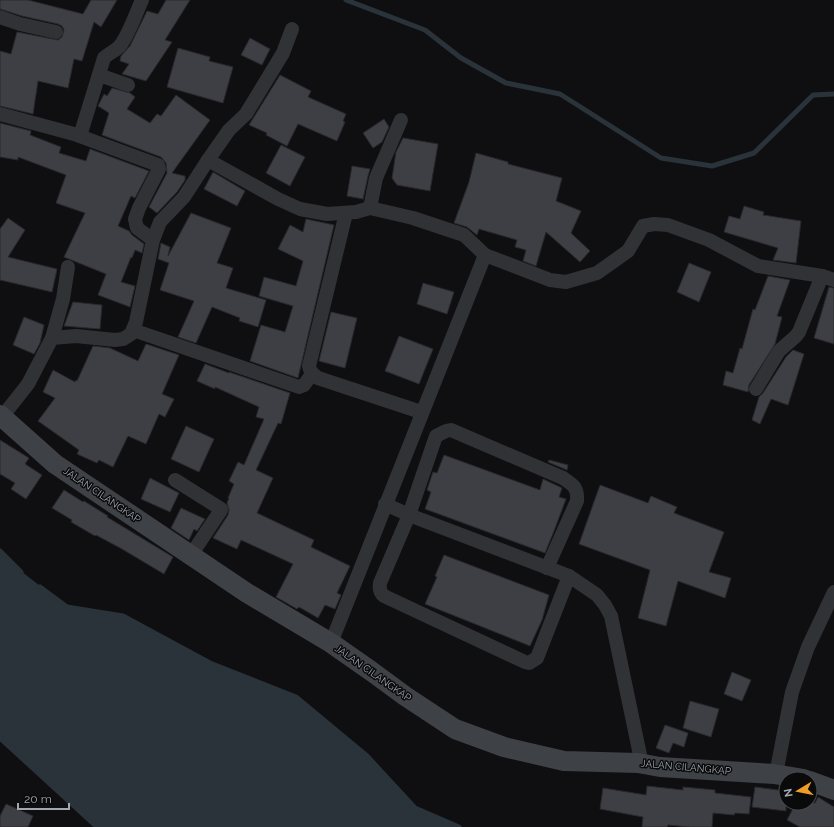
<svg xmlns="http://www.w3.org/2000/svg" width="834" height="827" font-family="Raleway,sans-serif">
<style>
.water{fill:#293339}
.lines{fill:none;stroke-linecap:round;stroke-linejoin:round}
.stream{stroke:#293339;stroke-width:5}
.building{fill:#3e3f44;stroke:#29292d}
.street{stroke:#303235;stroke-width:14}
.secondary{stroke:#3e4145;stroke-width:20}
.labels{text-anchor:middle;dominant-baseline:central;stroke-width:3;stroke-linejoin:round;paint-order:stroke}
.street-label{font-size:10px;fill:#a0a7b1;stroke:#0a0a0b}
</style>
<rect width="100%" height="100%" fill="#0f0f11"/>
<polygon class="water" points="0,551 17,568 67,607 123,616 210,663 296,697 367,756 415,808 459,827 97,827 0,738"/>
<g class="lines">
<g class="stream">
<polyline points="346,0 425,30 461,58 506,83 560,94 661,158 712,166 754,153 813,95 834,94"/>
<polyline points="0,551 21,572"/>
<polyline points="40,587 67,607 123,616 210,663 296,697 367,756 415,808 459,827"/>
<polyline points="0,738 97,827"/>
</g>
</g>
<g class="building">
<polygon points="0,0 28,0 83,14 91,0 117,0 101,27 94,22 82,61 74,59 68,88 38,81 33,114 0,106 0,51 11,54 17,32 58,40 62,37 64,30 62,26 58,24 22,16 0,9"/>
<polygon points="166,0 190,0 165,40 172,42 146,81 122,74 129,64 120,61 121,56 130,46 147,11 158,14"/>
<polygon points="250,38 270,49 262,65 241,55"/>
<polygon points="178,48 210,57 209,61 233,67 223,103 167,87"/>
<polygon points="280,75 311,91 308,97 346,114 343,121 345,122 337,141 298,124 287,146 266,135 267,133 249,125"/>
<polygon points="112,88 130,93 135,97 127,109 150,123 157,114 161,116 176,95 210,120 172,173 185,176 185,180 177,192 157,213 149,207 167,173 166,163 161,157 102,135 109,113 98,106 104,94 107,96"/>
<polygon points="384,119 389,127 382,142 373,148 363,133"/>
<polygon points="0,123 31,131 30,135 61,147 59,153 86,161 90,149 149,171 135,198 131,196 118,226 129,231 132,235 144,244 142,253 135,250 132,258 131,257 121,282 135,286 130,307 98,295 106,274 64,257 85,213 56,203 66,175 18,157 18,160 0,157"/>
<polygon points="403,138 438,144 430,191 397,185 392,178 396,152"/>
<polygon points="281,145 305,157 290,186 266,173"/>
<polygon points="476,153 508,162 508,164 562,178 556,201 581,211 571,233 590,251 580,262 546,232 536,266 523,261 526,250 515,247 517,240 479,229 477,235 467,227 454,223 469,182"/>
<polygon points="352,166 370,169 368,176 363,199 347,196"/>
<polygon points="213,172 245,191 237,206 204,189"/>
<polygon points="744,206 764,212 763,215 801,221 796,263 773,260 778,248 724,232 729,216 740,219"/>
<polygon points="191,213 231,228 217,263 233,268 226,288 266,300 258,327 239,321 240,318 212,307 196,343 178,337 194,301 160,290 169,263 158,259 161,243 170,247 168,256"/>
<polygon points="8,218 25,230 8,257 57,269 52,292 0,280 0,229"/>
<polygon points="306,219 334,225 298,378 250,361 261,325 285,332 293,306 259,296 264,277 296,286 303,261 278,249 290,225 303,232"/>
<polygon points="689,263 711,272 699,302 677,292"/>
<polygon points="768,276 790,280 777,316 782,317 775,344 749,385 748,392 723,385 726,371 733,373 740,348 742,349 753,309 755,310"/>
<polygon points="423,283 454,292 447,314 417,304"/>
<polygon points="829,287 834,288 834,344 814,338"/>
<polygon points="73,302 102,305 100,329 64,326"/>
<polygon points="331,312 357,318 345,368 319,361"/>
<polygon points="24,317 44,325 40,343 34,354 13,345"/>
<polygon points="399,336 433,349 419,384 385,371"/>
<polygon points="146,344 179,355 162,394 174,399 165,417 159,414 146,444 128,436 113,467 99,460 97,463 77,454 79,450 38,421 55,398 43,392 53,370 75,382 76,380 77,381 93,346 110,348 138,361"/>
<polygon points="793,350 804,354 788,405 771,399 760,424 752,420 759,397 763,393 786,357"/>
<polygon points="205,364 229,373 229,372 290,393 281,424 278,423 256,470 273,478 257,513 314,540 311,547 350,566 337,593 341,595 335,609 325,605 318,618 299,607 297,609 276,597 293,564 241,540 237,549 213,538 228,515 229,510 227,503 229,498 228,498 234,484 229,481 238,462 244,465 264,419 256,417 259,407 215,387 215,389 197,381"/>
<polygon points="186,426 214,439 199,472 171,459"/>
<polygon points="0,440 29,458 25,464 42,475 26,499 11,489 15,483 0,474"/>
<polygon points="444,455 540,490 543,479 562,488 559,497 566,499 554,531 545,553 425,509 431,492 427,490 433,472 437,473"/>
<polygon points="549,460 568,465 567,470 548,462"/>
<polygon points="150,478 179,493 170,512 141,499"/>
<polygon points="600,485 648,503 651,496 677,507 674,513 724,532 709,572 731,578 725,598 678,581 666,626 638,618 650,570 579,544"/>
<polygon points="64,490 83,502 84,501 108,516 107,517 173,557 164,574 122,549 96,535 95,536 71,522 72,520 52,508"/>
<polygon points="181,508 205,519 197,531 194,529 189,540 171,528"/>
<polygon points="444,555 549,595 542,620 530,646 425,604 437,577 435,576"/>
<polygon points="732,672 751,680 742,701 724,694"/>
<polygon points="690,701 719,709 711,737 683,728"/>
<polygon points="665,725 688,733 684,747 673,743 669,753 656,748"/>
<polygon points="647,786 683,790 683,787 715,790 715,793 751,797 749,814 735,813 734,815 713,813 712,827 689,827 668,825 667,827 642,827 643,817 600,809 603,788 646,795"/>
<polygon points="755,787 786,791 786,811 752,807"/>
<polygon points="818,797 834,807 834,827 800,827 787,820 796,803 815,803"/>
<polygon points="6,804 33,816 28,827 0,827 0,816"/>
</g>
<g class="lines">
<g class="street">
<polyline points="0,17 20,24 56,32"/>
<polyline points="99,75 128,85"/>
<polyline points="0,114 74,134 158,165 159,169 139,208 135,219 137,228 153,240"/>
<path d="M80,136L104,58C109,53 115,51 119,47C128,37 136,13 142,0"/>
<polyline points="208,160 229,130 246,114 283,53 292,29"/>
<polyline points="370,208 376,178 401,120"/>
<path d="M346,213L309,366C310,372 313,374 318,378L421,412"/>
<polyline points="133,330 299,387 304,385 312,374"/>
<polyline points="52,338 63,299 68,267"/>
<polyline points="756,389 779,351 796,336 799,332 822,276"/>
<polyline points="2,417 28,384 52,338 76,336 115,340 123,339 131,334 136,322 153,240 160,222 184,197 208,160 278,199 300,209 327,214 356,212 370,208 413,218 464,235 485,255 550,280 566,282 597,273 628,251 643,226 654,224 668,225 709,240 758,266 822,276 834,280"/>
<polyline points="175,480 221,509 221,510 191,555"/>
<polyline points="385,504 409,515 569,576 597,595 605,605 611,616 640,755 638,763"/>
<path d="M547,568L577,501C578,487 573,485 563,478L451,430L446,431L436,436L409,515L380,583C379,589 380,593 384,596L525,662L529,663L537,658L569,576"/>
<polyline points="331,643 485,255"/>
<polyline points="776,774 792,692 808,647 834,592"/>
</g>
<g class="secondary">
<polyline points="0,415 55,464 247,593 331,643 371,671 405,696 455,729 504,747 564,761 638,763 660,767 774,774 804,779"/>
<polyline points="810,781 834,790"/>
</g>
</g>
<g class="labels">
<g class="street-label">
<text transform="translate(102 495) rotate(34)">JALAN CILANGKAP</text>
<text transform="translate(373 673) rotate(35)">JALAN CILANGKAP</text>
<text transform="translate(686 767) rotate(5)">JALAN CILANGKAP</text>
</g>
</g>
<g transform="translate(798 791) rotate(260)"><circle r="19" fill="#0a0a0b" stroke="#46494d"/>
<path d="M0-3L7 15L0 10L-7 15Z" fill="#ef9d28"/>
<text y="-6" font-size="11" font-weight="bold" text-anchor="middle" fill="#a0a7b1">N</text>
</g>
<path d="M18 803v6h51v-6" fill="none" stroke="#a0a7b1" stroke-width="2"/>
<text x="24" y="803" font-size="12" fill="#a0a7b1" stroke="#0a0a0b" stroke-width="3" paint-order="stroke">20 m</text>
</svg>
